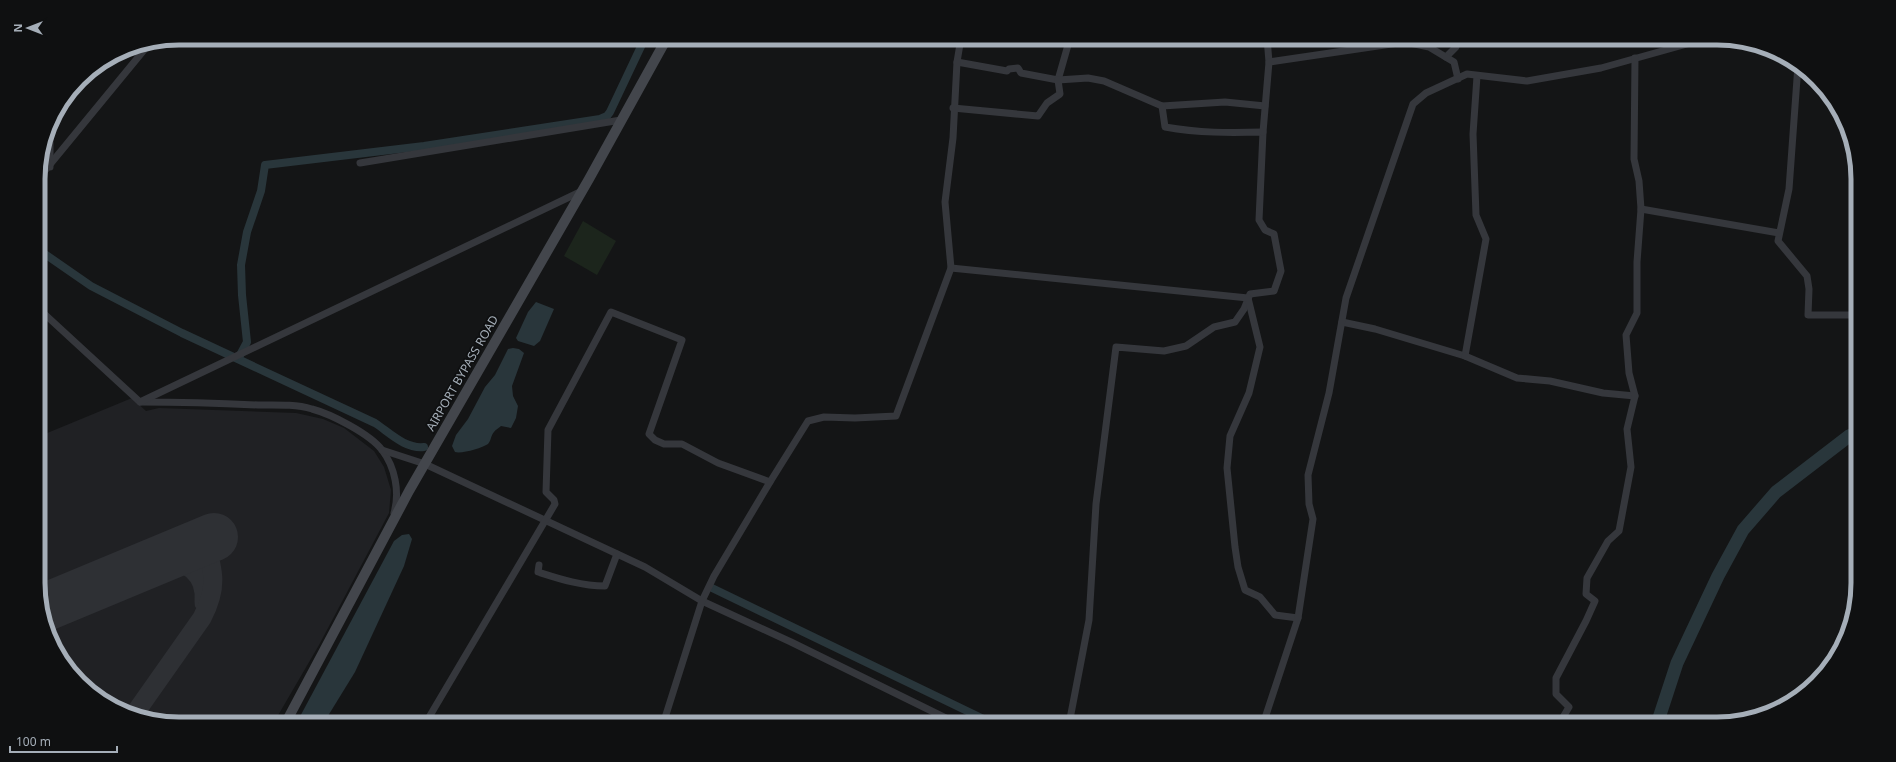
<svg xmlns="http://www.w3.org/2000/svg" width="1896" height="762" font-family="'Noto Sans',sans-serif">
<style>
.built{fill:#202124}
.green{fill:#1c251c}
.water{fill:#29363b}
.lines{fill:none;stroke-linecap:round;stroke-linejoin:round}
.canal{stroke:#29363b;stroke-width:8}
.river{stroke:#29363b;stroke-width:13}
.taxiway{stroke:#2e3034;stroke-width:19}
.runway{stroke:#2e3034;stroke-width:48}
.street{stroke:#35373c;stroke-width:7}
.secondary{stroke:#43464c;stroke-width:10}
.labels{text-anchor:middle;dominant-baseline:central;stroke-width:3.5;stroke-linejoin:round;paint-order:stroke}
.street-label{font-size:12px;fill:#a5aeb8;stroke:#0f1011}
.rim{fill:none;stroke:#a5aeb8;stroke-width:5}
</style>
<rect width="100%" height="100%" fill="#141516"/>
<polygon class="built" points="132,398 146,411 159,408 296,413 323,419 344,428 374,451 384,467 391,490 389,513 319,645 273,724 179,724 134,716 73,676 41,610 40,436"/>
<polygon class="green" points="583,221 616,241 597,275 564,256"/>
<g class="water">
<polygon points="536,302 554,309 540,341 534,346 518,341 516,338 528,312"/>
<path d="M513,348L519,349L524,353L512,386L513,396L518,406L516,418L511,428L501,426C499,428 495,430 494,432C491,435 491,441 488,444C482,448 462,454 455,452L452,446L456,435L468,419L485,387L495,375L508,349Z"/>
<polygon points="409,534 412,539 404,566 355,672 323,724 296,724 394,541 402,535"/>
</g>
<g class="lines">
<g class="canal">
<path d="M39,250L91,286L182,333L375,423C390,433 405,449 424,447"/>
<polyline points="239,357 247,342 242,295 241,265 247,232 261,191 265,165 424,146 600,119 607,116 610,112 645,38"/>
<polyline points="712,588 994,724"/>
</g>
<polyline class="river" points="1657,724 1677,663 1718,576 1743,530 1776,492 1849,436 1858,432"/>
<g class="taxiway">
<path d="M159,560C185,559 207,573 204,603"/>
<path d="M133,716L202,618C218,588 214,572 205,541"/>
</g>
<polyline class="runway" points="41,609 214,537"/>
<g class="street">
<polyline points="1267,38 1269,62"/>
<polyline points="1446,57 1456,47 1456,38"/>
<polyline points="957,62 1007,71 1009,69 1018,68 1021,73 1058,80 1070,38"/>
<polyline points="1798,65 1789,189 1778,241 1807,276 1809,289 1808,315 1857,315"/>
<polyline points="1162,106 1225,102 1265,106"/>
<path d="M953,108L1038,116L1047,103L1060,94L1058,80L1088,78L1104,81L1162,106L1165,127C1199,133 1229,133 1263,132L1259,220L1265,230L1274,234L1281,271L1274,291L1250,294L1244,309L1235,322L1214,327L1186,346L1164,351L1116,347L1096,504L1089,620L1069,724"/>
<polyline points="50,128 50,167"/>
<polyline points="1263,132 1269,62 1405,42 1429,47 1454,62 1458,79"/>
<polyline points="360,163 621,120"/>
<polyline points="38,179 149,44"/>
<polyline points="1641,209 1779,233"/>
<polyline points="951,268 1248,298 1260,347 1249,393 1230,436 1227,468 1235,547 1238,567 1245,590 1260,597 1275,615 1298,618"/>
<path d="M39,309L140,402C179,402 218,403 258,405C276,405 295,404 312,409C331,414 370,434 382,450C395,467 400,492 394,513"/>
<polyline points="1342,322 1375,329 1465,356 1486,239 1476,215 1473,134 1477,76"/>
<polyline points="1465,356 1517,378 1550,381 1603,393 1635,396"/>
<polyline points="140,402 582,191"/>
<polyline points="382,450 425,464 645,567 702,601 791,642 958,724"/>
<polyline points="770,482 808,421 824,417 855,418 896,416 951,268 945,202 953,138 957,62 961,38"/>
<path d="M539,565L538,572C560,579 581,586 605,586L617,554"/>
<polyline points="425,724 555,504 554,500 546,492 548,430 611,312 682,340 649,434 655,440 664,444 682,444 718,463 770,482 714,576 702,601 663,724"/>
<polyline points="1263,724 1298,618 1313,519 1309,504 1308,475 1329,393 1346,298 1413,104 1426,93 1467,74 1527,81 1601,68 1687,44 1691,38"/>
<polyline points="1559,724 1569,707 1556,694 1556,678 1586,621 1595,601 1586,594 1587,578 1608,541 1619,531 1631,467 1627,429 1635,396 1629,373 1626,335 1637,313 1637,262 1641,209 1639,181 1634,159 1635,58"/>
</g>
<polyline class="secondary" points="285,724 409,491 589,179 667,38"/>
</g>
<g class="labels">
<g class="street-label">
<text transform="translate(462 373) rotate(-60)">AIRPORT BYPASS ROAD</text>
</g>
</g>
<path d="M0 0H1896V762H0ZM179 45H1717A134 134 0 0 1 1851 179V583A134 134 0 0 1 1717 717H179A134 134 0 0 1 45 583V179A134 134 0 0 1 179 45Z" fill="#0f1011" fill-rule="evenodd"/>
<path class="rim" d="M179 45H1717A134 134 0 0 1 1851 179V583A134 134 0 0 1 1717 717H179A134 134 0 0 1 45 583V179A134 134 0 0 1 179 45Z"/>
<g transform="translate(28 28) rotate(270)" stroke="#0f1011" stroke-width="3" paint-order="stroke">
<path d="M0-3L7 15L0 10L-7 15Z" fill="#a5aeb8"/>
<text y="-6" font-size="11" font-weight="bold" text-anchor="middle" fill="#a5aeb8">N</text>
</g>
<path d="M10 746v6h107v-6" fill="none" stroke="#a5aeb8" stroke-width="2"/>
<text x="16" y="746" font-size="12" fill="#a5aeb8" stroke="#0f1011" stroke-width="3" paint-order="stroke">100 m</text>
</svg>
